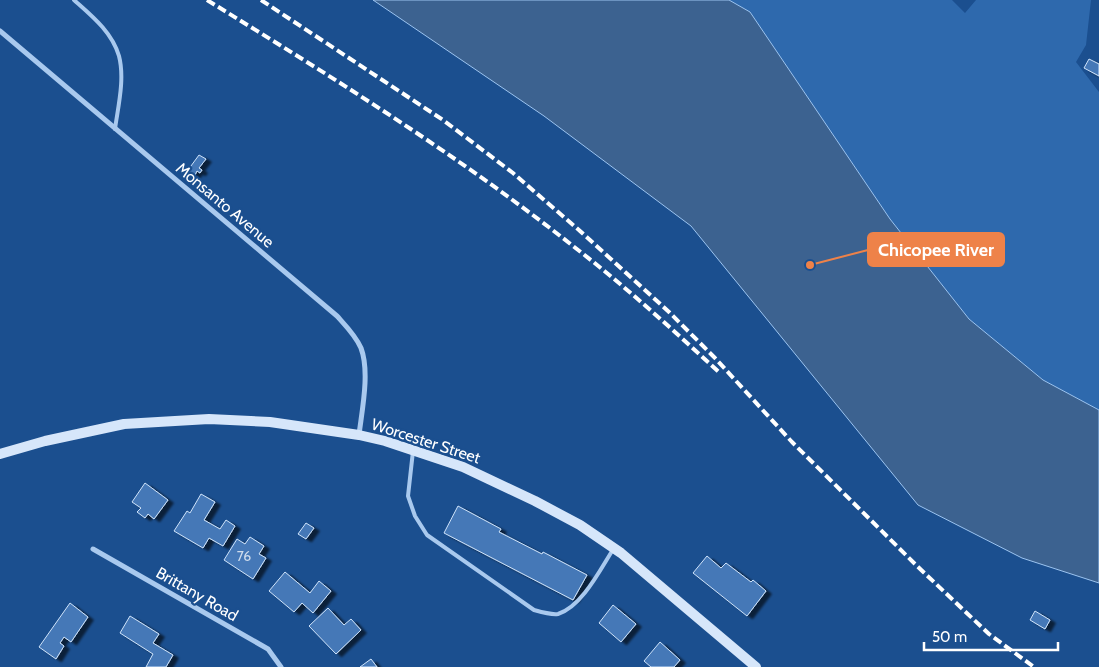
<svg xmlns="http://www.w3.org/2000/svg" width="1099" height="667" font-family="Cabin,sans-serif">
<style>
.green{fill:#2e69ad}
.water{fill:#3c6290;stroke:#9cc4f0}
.building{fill:#4478b7;stroke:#cfe3fa;filter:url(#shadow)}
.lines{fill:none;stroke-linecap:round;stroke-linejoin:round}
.service{stroke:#a9c9ee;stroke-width:4}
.minor{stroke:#a9c9ee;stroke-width:5}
.secondary{stroke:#d6e6fa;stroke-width:10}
.rail{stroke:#fff;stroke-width:4;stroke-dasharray:9 4;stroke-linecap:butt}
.labels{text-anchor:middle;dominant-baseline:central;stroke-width:4.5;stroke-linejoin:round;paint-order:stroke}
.number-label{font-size:14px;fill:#d0dded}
.street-label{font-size:16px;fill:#fff;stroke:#1b4f8f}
.leader{fill:none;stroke:#ee8249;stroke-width:2}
.callout-dot{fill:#ee8249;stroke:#1b4f8f;stroke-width:2}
.callout{fill:#ee8249;stroke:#ee8249;stroke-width:2}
.callout-label{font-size:18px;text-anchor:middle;font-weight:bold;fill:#fff}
</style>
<defs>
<filter id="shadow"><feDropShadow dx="5.5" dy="3" stdDeviation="1" flood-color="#0009"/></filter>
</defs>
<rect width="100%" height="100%" fill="#1b4f8f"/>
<polygon class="green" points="729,0 952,0 965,13 976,0 1091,0 1086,45 1076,62 1099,92 1099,410 1043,380 969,319 890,219 750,12"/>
<polygon class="water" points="373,0 729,0 750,12 890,219 969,319 1043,380 1099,410 1099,583 1022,558 918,505 691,226 544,116"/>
<g class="building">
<polygon points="1089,59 1099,64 1099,76 1084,68"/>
<polygon points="199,155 206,159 199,168 202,170 200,173 197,171 195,175 188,170"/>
<polygon points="145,483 168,500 154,519 148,514 145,518 137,512 141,508 132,502"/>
<polygon points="201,494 215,502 204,520 220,529 226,520 235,526 223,546 209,538 203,548 174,531 187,511 190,513"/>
<polygon points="458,506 501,529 499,532 542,554 543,552 587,575 573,600 444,533"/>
<polygon points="306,523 314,528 306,539 298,534"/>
<polygon points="250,537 264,546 259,554 266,558 253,579 224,560 237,539 245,544"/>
<polygon points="707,556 721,568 726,563 751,582 753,580 766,591 747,616 693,573"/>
<polygon points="285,572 310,593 319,581 331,591 313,613 302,603 294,612 269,591"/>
<polygon points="70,603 88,617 71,642 64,637 60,643 64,646 56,659 39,647"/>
<polygon points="613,605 636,624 621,642 599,623"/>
<polygon points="328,608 344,625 351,619 361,630 336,654 309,626"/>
<polygon points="1035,611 1050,620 1045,629 1030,620"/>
<polygon points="130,616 159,634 153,643 173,655 166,667 146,667 153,654 120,633"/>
<polygon points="660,642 680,660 674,667 651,667 644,661"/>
<polygon points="371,659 377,667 360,667"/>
</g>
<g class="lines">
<g class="service">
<path d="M74,0C92,16 112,32 119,56C125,79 118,107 115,129"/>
<path d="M413,451L408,496L415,516L427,535L534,610C541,612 551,615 558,614C582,607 601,568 614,548"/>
</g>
<g class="minor">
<path d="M0,31L337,316C346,326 356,336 361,348C370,372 362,410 359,435"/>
<polyline points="93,549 268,649 281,667"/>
</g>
<polyline class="secondary" points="0,454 45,441 124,424 209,419 270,422 359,435 385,441 463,467 535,501 580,525 621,553 756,667"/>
<g class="rail">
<path d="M207,0C332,77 458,155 573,246C625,286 673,330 721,374"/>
<polyline points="261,0 443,120 513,173 580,231 669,312 715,358 792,442 917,566 989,634 1034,667"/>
</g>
</g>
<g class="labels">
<g class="number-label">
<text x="244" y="556">76</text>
</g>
<g class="street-label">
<text transform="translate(225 205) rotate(40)">Monsanto Avenue</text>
<text transform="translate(426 441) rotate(18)">Worcester Street</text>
<text transform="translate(197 594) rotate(30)">Brittany Road</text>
</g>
</g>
<path class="leader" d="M810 265L868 250"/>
<circle class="callout-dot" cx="810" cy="265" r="5"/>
<rect class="callout" x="868" y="233" width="136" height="33" rx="5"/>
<g class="callout-label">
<text x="936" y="256">Chicopee River</text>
</g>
<path d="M924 642v8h134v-8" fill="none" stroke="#ffffff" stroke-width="2.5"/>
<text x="932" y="642" font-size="15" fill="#ffffff" stroke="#1b4f8f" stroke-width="4" paint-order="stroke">50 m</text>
</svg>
